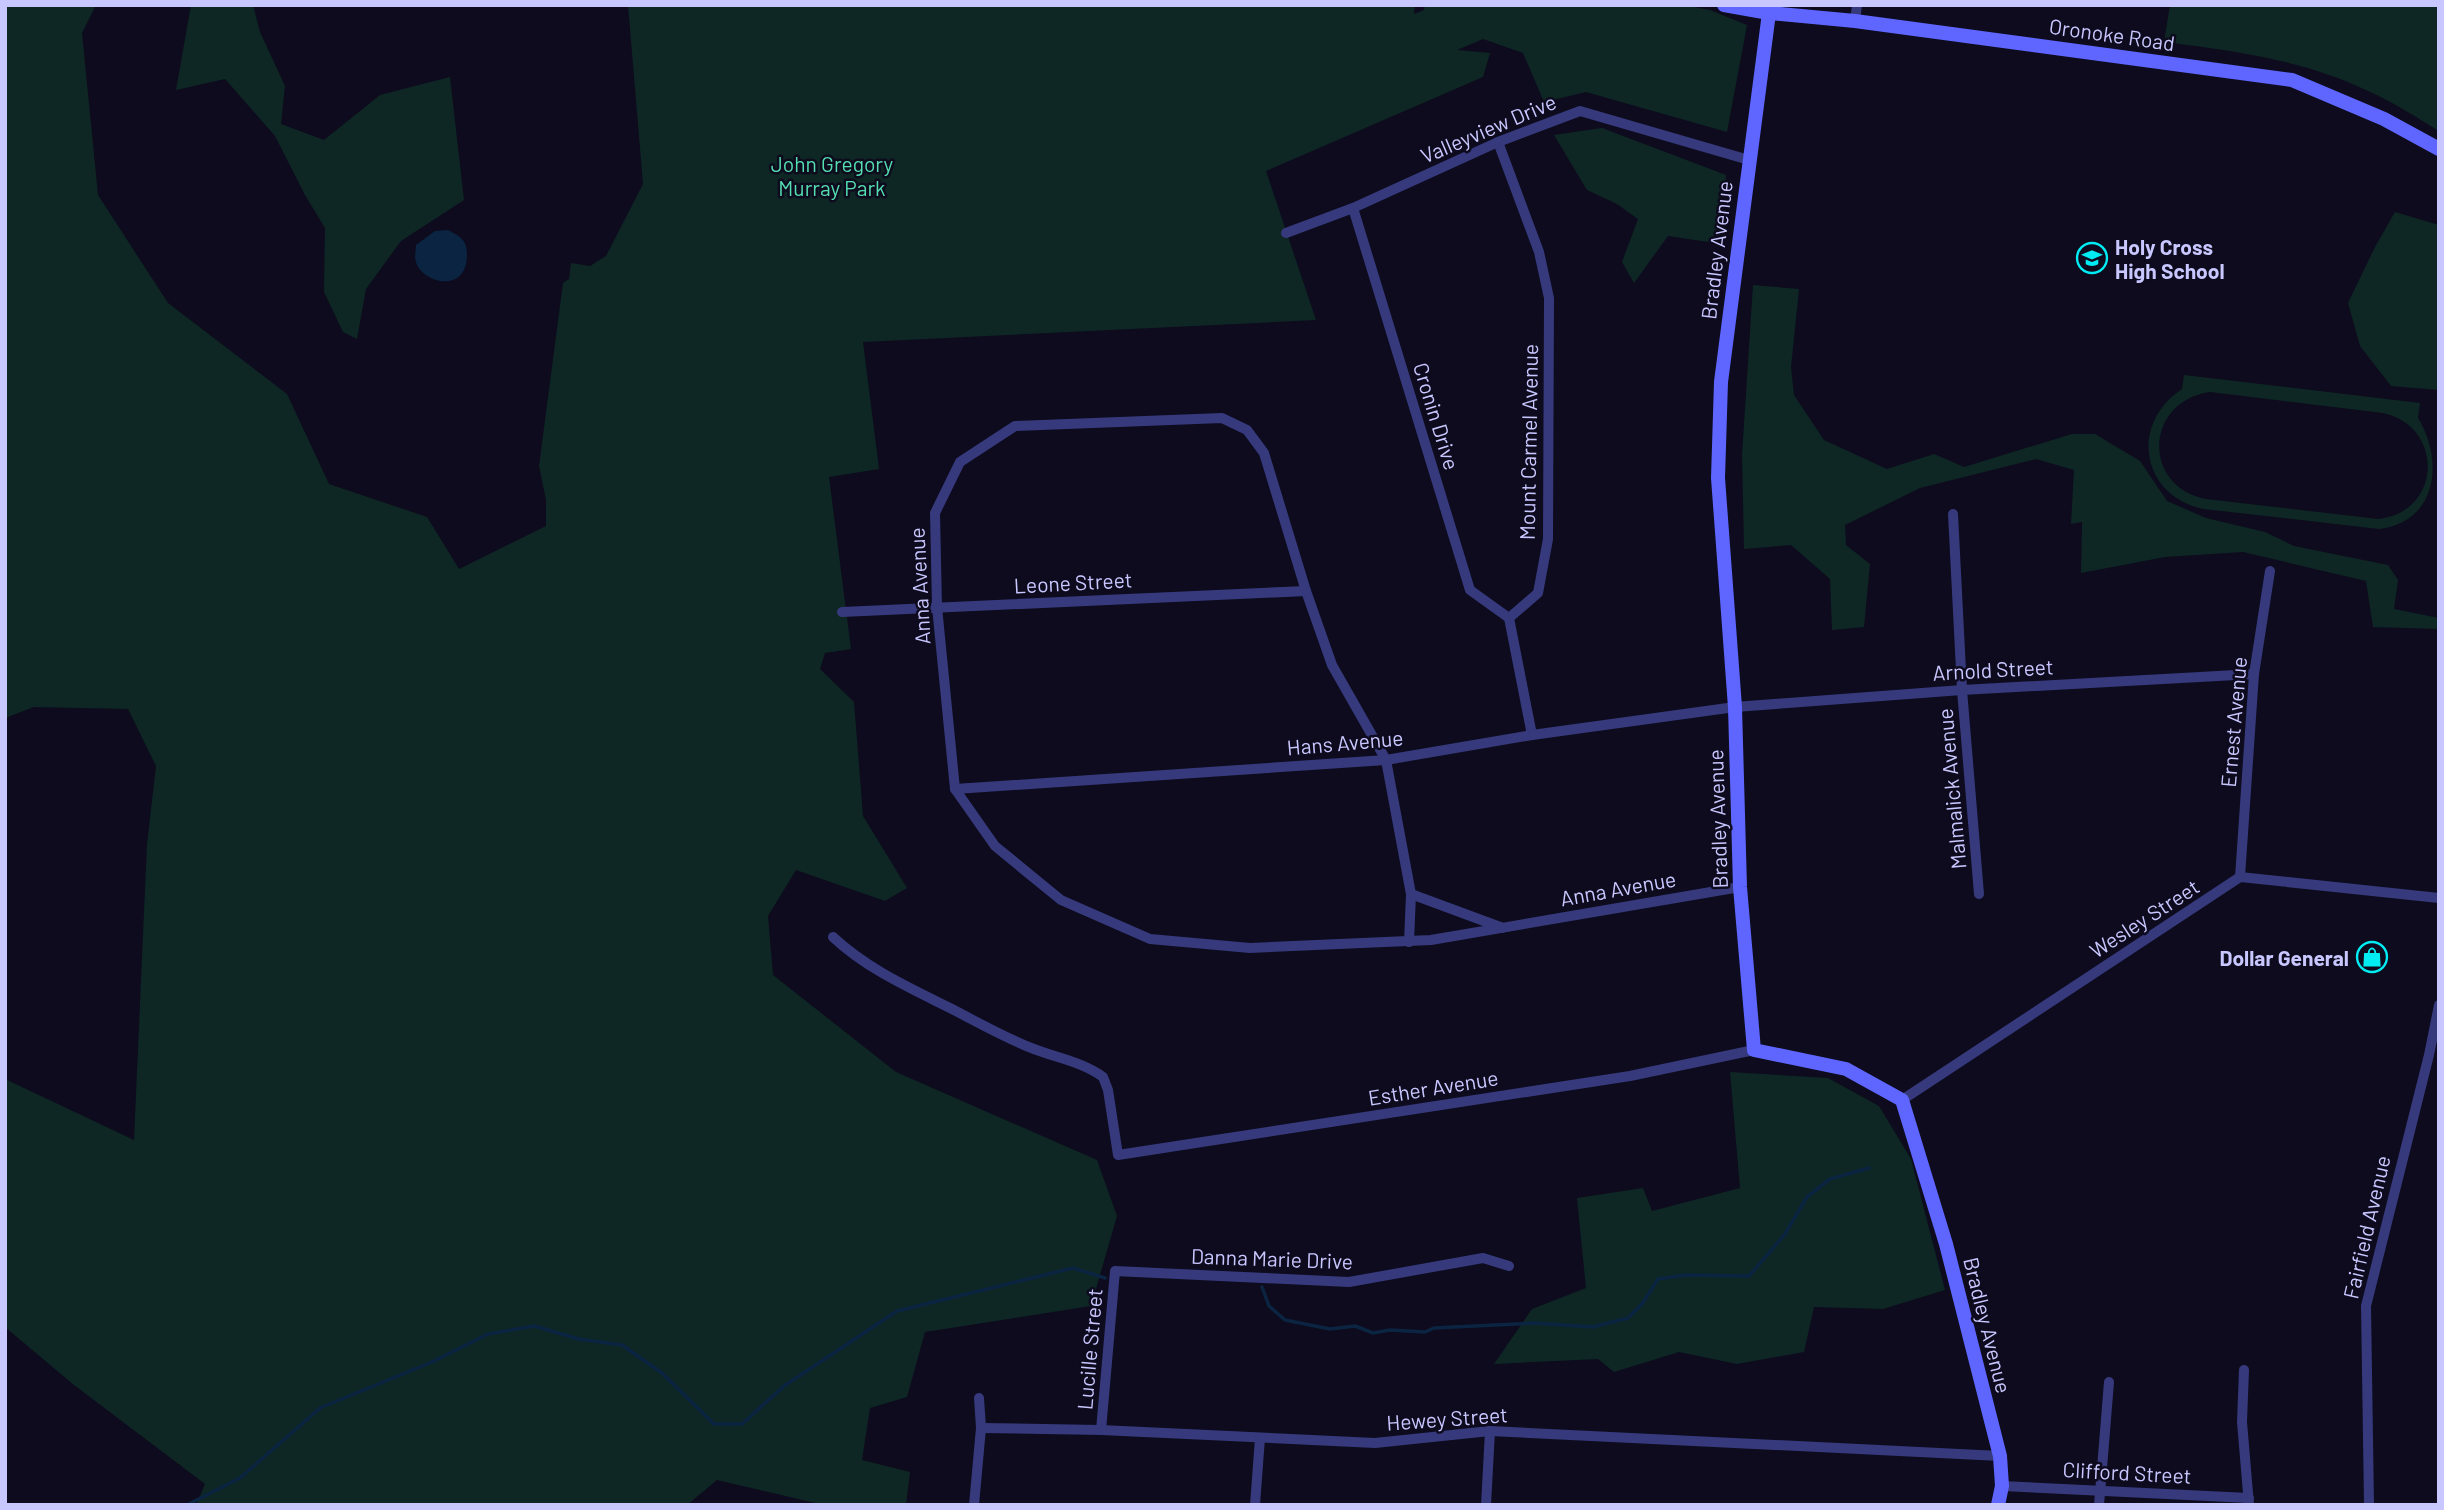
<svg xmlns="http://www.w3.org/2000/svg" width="2444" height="1510" font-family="Barlow,sans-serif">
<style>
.green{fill:#0e2724;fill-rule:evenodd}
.water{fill:#0b2441}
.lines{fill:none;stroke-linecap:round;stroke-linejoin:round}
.stream{stroke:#0b2441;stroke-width:3.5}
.street{stroke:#36397c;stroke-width:10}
.secondary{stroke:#5e66ff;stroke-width:14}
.labels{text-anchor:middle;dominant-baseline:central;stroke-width:5;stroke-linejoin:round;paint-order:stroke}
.street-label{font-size:21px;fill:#c9c7ff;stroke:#0d0b1d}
.park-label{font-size:21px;fill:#54deb1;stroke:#0d0b1d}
.poi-label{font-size:21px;font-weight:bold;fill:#c9c7ff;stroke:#0d0b1d;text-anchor:start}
</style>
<rect width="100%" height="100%" fill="#0d0b1d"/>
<g class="green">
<polygon points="5,5 96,5 82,33 98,195 168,303 287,394 329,484 427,517 459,569 546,526 546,500 539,466 563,283 569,279 571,263 590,266 606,256 643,184 628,5 1415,5 1414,14 1424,10 1425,5 1683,5 1710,10 1747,25 1727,132 1586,92 1544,102 1523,53 1483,39 1457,50 1490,53 1483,77 1266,171 1316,320 863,342 879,469 829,477 851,649 825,653 820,669 854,702 863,816 907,888 885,901 796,870 768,916 773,975 896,1072 1097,1160 1117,1216 1091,1306 925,1332 907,1397 870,1408 862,1460 910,1472 906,1505 824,1505 717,1480 687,1505 196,1505 205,1484 74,1385 5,1327 5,1079 134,1140 147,844 156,766 128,709 34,707 5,718"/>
<polygon points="191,5 253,5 260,32 285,86 281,124 324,140 380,95 450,77 464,200 401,241 366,289 357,339 343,332 324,292 325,228 305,195 275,136 225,79 176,90"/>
<path d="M2170,5H2439V131C2416,117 2393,102 2368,91C2304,60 2235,51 2164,42Z"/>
<polygon points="1602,128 1726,175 1722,244 1668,236 1634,283 1622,262 1638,219 1617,204 1587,190 1554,135"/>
<polygon points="2395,212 2439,225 2439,390 2391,386 2360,346 2348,303 2375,247"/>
<polygon points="1753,285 1799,289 1791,367 1794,395 1824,440 1887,469 1934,454 1964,467 2072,434 2095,434 2140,461 2167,501 2206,518 2265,532 2294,546 2388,565 2398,580 2394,609 2439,618 2439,629 2373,627 2366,581 2243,552 2165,557 2081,573 2082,522 2071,524 2074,470 2036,459 1920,488 1845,525 1846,545 1870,564 1864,627 1832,630 1830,579 1791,545 1744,549 1742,455"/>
<path d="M2184,375L2420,403L2418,418C2444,460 2438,522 2379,529L2204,509C2141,496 2129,424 2182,389ZM2210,392L2383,413C2444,426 2443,512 2378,519L2206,499C2141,486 2145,401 2210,392Z"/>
<polygon points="1730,1072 1828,1078 1879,1106 1911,1159 1945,1290 1883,1309 1814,1307 1804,1352 1737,1364 1679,1352 1614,1372 1598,1359 1494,1364 1532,1309 1586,1288 1577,1198 1643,1188 1652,1211 1740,1188"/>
</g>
<path class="water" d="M448,230C459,236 467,239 467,254C467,296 421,282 416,262C414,257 416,250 416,245L435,231Z"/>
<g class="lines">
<g class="stream">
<polyline points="1262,1287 1269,1306 1285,1320 1330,1329 1355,1326 1373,1333 1390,1330 1425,1332 1434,1328 1535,1323 1593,1327 1628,1318 1642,1304 1658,1279 1685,1275 1749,1276 1785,1234 1807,1197 1830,1179 1869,1168"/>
<polyline points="187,1505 240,1478 320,1408 432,1362 488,1334 534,1326 579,1339 622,1345 662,1373 714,1424 742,1424 784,1386 897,1311 1073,1268 1105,1278"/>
</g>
<g class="street">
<polyline points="1855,21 1857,5"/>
<polyline points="1498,142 1539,252 1549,298 1548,539 1538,593 1509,618 1532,735"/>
<polyline points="1353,208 1470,590 1509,618"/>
<polyline points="1286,233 1353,208 1498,142 1580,111 1749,160"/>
<polyline points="1953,514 1962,690 1979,894"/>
<polyline points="842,612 1306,591"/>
<polyline points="955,789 1386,760 1532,735 1735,707 1962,690 2254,674"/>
<polyline points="2240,877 2254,674 2270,571"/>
<polyline points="1503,928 1411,894 1386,760 1332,665 1306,591 1264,453 1247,430 1222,418 1015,426 960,462 935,513 937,607 955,789 995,846 1061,900 1150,939 1250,948 1431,940 1740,887"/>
<path d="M833,937C867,969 910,988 952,1009C979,1023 1005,1038 1034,1049C1057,1058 1083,1062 1103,1077L1108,1090L1118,1155L1630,1076L1754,1050"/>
<polyline points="1409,942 1411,894"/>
<polyline points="1902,1100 2240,877 2439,898"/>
<polyline points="2244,1370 2242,1422 2249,1505"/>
<polyline points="981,1428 1101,1430 1375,1443 1490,1431 2000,1456"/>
<polyline points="1101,1430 1115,1271 1349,1282 1483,1258 1509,1266"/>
<polyline points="2002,1486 2249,1498"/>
<polyline points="974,1505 981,1428 979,1398"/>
<polyline points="1255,1505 1260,1438"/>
<polyline points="1486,1505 1490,1431"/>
<polyline points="2099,1505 2109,1382"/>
<polyline points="2369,1505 2366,1306 2429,1055 2439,1005"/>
</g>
<g class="secondary">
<polyline points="1724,5 1769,13 1855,21 2292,80 2384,119 2439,149"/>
<polyline points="1769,13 1721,382 1718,478 1735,707 1740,887 1754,1050 1846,1069 1902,1100 1946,1244 2000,1456 2002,1486 1998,1505"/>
</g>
</g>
<defs>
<g id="school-ring" transform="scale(1.575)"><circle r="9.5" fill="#0d0b1d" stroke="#00ecf2" stroke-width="1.5"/><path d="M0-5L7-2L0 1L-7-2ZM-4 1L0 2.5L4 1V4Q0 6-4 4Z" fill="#00ecf2"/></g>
<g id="shop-ring" transform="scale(1.575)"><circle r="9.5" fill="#0d0b1d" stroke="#00ecf2" stroke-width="1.5"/><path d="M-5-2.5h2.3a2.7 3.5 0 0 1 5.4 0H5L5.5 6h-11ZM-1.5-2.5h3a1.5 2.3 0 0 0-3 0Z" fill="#00ecf2"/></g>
</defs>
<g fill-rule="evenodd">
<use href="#school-ring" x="2092" y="258"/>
<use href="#shop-ring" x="2372" y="957"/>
</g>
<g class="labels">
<g class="street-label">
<text transform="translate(2112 34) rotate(8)">Oronoke Road</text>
<text transform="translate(1488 128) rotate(-23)">Valleyview Drive</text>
<text transform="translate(1716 250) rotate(-83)">Bradley Avenue</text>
<text transform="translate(1437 416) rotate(73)">Cronin Drive</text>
<text transform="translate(1528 442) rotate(-89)">Mount Carmel Avenue</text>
<text transform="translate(1073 582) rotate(-3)">Leone Street</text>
<text transform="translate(919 586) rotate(-93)">Anna Avenue</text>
<text transform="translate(1993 669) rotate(-3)">Arnold Street</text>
<text transform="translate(2233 722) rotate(-85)">Ernest Avenue</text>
<text transform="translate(1345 742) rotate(-5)">Hans Avenue</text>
<text transform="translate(1951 789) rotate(-95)">Malmalick Avenue</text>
<text transform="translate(1717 819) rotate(-92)">Bradley Avenue</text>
<text transform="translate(1618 888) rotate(-10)">Anna Avenue</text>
<text transform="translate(2144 918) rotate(-33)">Wesley Street</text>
<text transform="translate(1433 1087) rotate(-9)">Esther Avenue</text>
<text transform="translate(2366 1227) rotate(-77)">Fairfield Avenue</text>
<text transform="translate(1272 1258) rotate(2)">Danna Marie Drive</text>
<text transform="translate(1988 1325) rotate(76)">Bradley Avenue</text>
<text transform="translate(1089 1349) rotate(-85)">Lucille Street</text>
<text transform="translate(1447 1418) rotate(-4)">Hewey Street</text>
<text transform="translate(2127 1472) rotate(3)">Clifford Street</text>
</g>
<g class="park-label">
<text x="832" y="163">John Gregory<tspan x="832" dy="24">Murray Park</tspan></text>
</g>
<g class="poi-label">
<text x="2115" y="246">Holy Cross<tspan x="2115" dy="24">High School</tspan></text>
<text x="2349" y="957" text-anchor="end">Dollar General</text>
</g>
</g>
<rect width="2444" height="1510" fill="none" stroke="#c9c7ff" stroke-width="14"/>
</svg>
